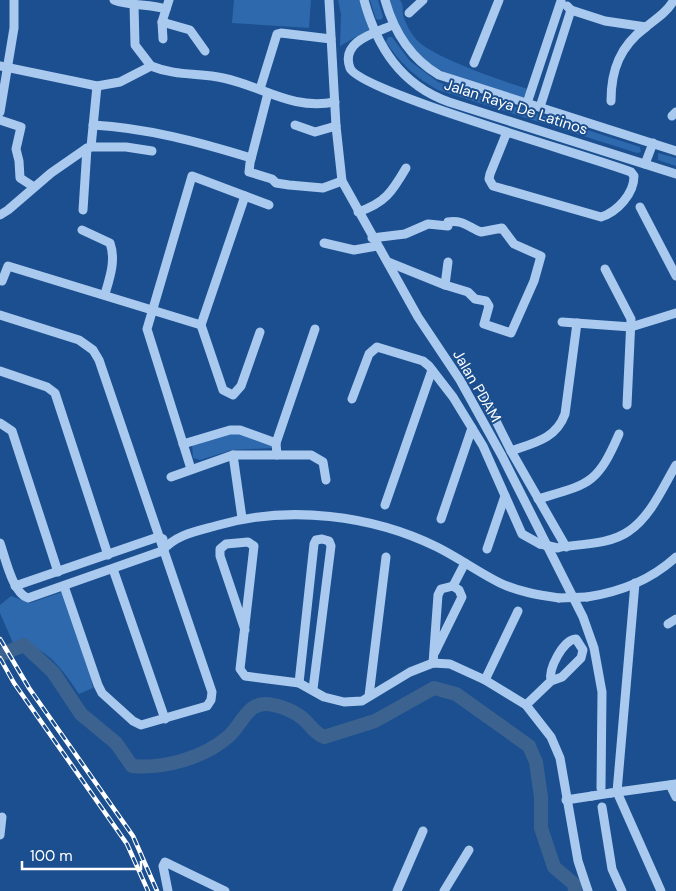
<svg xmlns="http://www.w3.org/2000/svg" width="676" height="891" font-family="'DM Sans',sans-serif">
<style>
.green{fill:#2e69ad}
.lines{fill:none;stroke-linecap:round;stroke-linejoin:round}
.river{stroke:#3c6290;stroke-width:14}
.minor{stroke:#a9c9ee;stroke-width:9}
.rail-casing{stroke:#fff;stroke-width:4.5}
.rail{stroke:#1b4f8f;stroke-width:2.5;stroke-dasharray:8;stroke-linecap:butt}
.minor-bridge{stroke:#a9c9ee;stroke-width:9}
.labels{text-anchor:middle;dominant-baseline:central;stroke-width:4;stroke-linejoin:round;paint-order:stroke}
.street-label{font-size:15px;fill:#fff;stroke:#1b4f8f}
</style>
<rect width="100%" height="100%" fill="#1b4f8f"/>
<g class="green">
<polygon points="234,0 311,0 309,28 232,23"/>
<polygon points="338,0 359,0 370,29 340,46 341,14"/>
<polygon points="370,0 378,0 383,17 381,20 376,19"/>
<path d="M386,0H400C405,7 401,11 404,18C406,24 411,33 415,38C428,56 505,82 528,89L523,98C479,85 430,77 402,36C395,25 391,11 386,0Z"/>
<path d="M388,37H392L410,61L438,82L640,147L641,152L637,153L438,90C416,78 400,63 386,42Z"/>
<polygon points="658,153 676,158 676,166 658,160"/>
<polygon points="227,431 273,441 273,448 232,450 200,460 193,458 192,444"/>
<path d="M62,592L89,669L93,688L79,694C64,671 44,642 13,643L0,613V605L11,596L30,603Z"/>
</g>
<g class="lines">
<path class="river" d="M0,655L24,645L53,672L81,714L116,743L132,766C164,769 204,758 229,736C244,722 248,699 273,705C281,706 295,712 301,717C311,724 311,731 324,737L375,721L434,688L456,694L529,746L536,762L541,797V828L554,867L574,884L575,891"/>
<g class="minor">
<path d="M114,0C130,6 148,4 166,9"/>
<polyline points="329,0 336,126 342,181 418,317 460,380 502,456 583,617 594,648 602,692 601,788"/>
<path d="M364,0C377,47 401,85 449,102L676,174"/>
<path d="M385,0C394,32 410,58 439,75L676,151"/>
<polyline points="134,4 135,45 151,66"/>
<polyline points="567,6 571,10 605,21 646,27"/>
<polyline points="409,13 423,0"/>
<polyline points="162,22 190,30 205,51"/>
<path d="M393,25C375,33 340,41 350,68C360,92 593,157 631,172L634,176C634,194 617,212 601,217L493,186L489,179L490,174L507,132"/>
<polyline points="163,39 162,22 169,0"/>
<polyline points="474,63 499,0"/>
<path d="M0,66L97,86L120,82L151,66C175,76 199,73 223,78C265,87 290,110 335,102"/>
<polyline points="260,89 277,34 281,33 331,39"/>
<polyline points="268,93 250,163 249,172 272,179 276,183 289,185 323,188 342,181"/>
<path d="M611,101C611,70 620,46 646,27C657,18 666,13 674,0"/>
<polyline points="527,103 561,1"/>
<polyline points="540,107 571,10"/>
<polyline points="0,112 14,28 14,0"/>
<polyline points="672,116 676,112"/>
<polyline points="0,120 21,127 16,149 19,161 20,178 34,187"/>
<path d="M93,125C147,128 199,142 251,158"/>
<polyline points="295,125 315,132 336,126"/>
<polyline points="91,147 126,147 152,151"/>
<polyline points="645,164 653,143"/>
<polyline points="245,196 201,325 223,390 233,395 241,386 260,332"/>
<polyline points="640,207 676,276"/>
<polyline points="83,210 87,148 91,147 97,86"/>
<path d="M358,212C385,203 392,192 406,168"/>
<polyline points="0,215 8,210 51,173 87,148"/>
<path d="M82,230L110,243C116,260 110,277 105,294"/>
<path d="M372,238L405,234L428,224L448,226V222C462,219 470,228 481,232L502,228L514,244L541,256L534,281L511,333L484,324L489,306L486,301L475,299L468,292L445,285"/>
<polyline points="324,243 354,250 377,246"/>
<polyline points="388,262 445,285 448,262"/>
<polyline points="605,269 631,319 627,405"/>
<polyline points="2,281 8,266 201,325"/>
<polyline points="0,315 79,340 93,350 99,360 212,692 211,700 207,706 141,725 133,721 102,693 98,685 64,586"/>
<polyline points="562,322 631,327 676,313"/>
<polyline points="0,371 47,387 55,393 108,555"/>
<polyline points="352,399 369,354 377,347 423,361 429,366 453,397 483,446 522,534 540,544"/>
<polyline points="485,399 511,451 566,547"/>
<polyline points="0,423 12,431 58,572"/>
<polyline points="183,444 230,430 240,430 276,443"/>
<path d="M511,451C534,443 556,439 565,414L577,323"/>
<polyline points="233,455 242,518"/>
<polyline points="277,455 276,443 315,329"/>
<polyline points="191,469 147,329 192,176 269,205"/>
<polyline points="171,477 233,455 311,455 323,462 326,480"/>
<path d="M538,499C589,484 597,485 619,434"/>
<polyline points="385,505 432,370"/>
<polyline points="441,519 472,428"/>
<path d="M0,543C5,557 13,594 28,598L162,551C176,534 198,531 219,525C289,505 372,515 437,547C459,558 478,572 500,583C519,592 539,595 559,598"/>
<path d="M561,547C583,544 611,544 629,531C651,516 663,487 676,465"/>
<polyline points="487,549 505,496"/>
<polyline points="113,569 165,719"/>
<polyline points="635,583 617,792 661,891"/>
<polyline points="15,586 158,537 163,539"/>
<polyline points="453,586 465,563"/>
<path d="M587,597C620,592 651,580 676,557"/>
<polyline points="668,624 676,619"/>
<polyline points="245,630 220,556 220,549 226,544 248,542 254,546 240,669 245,676 299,683 324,697 344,702 362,701 410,672 433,663 450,664 485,680 526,705 551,737 560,758 578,861 588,891"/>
<polyline points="433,663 438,595 441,589 453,586 459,590 462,597 435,652"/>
<polyline points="485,680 518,611"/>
<polyline points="299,683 314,544 316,540 322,539 329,541 331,546 313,689"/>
<polyline points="369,696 386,557"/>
<path d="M526,705L551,681L562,677L581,658L583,650L576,639C563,640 548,669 551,681"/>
<polyline points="670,785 676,797"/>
<polyline points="611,793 676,784"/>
<polyline points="566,800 592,796"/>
<polyline points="602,807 612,869 622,891"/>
<polyline points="0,835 2,817"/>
<polyline points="168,891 163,866 165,862 225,891"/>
<polyline points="397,891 423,831"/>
<polyline points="444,891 469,850"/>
</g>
<g class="rail-casing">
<g id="rail">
<polyline points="0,639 29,688 133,836 157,891"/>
<polyline points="0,658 14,683 127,844 148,891"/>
</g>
</g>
<use href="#rail" class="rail"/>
<g class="minor-bridge">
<polyline points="540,544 558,548"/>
<polyline points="559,598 587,597"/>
<polyline points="592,796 611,793"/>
</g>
</g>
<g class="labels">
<g class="street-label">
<text transform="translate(516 107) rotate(18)">Jalan Raya De Latinos</text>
<text transform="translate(477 386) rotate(60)">Jalan PDAM</text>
</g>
</g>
<path d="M22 861v8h119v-8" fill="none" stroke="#ffffff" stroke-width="2.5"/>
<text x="30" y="861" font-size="15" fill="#ffffff" stroke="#1b4f8f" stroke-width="4" paint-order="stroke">100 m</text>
</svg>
